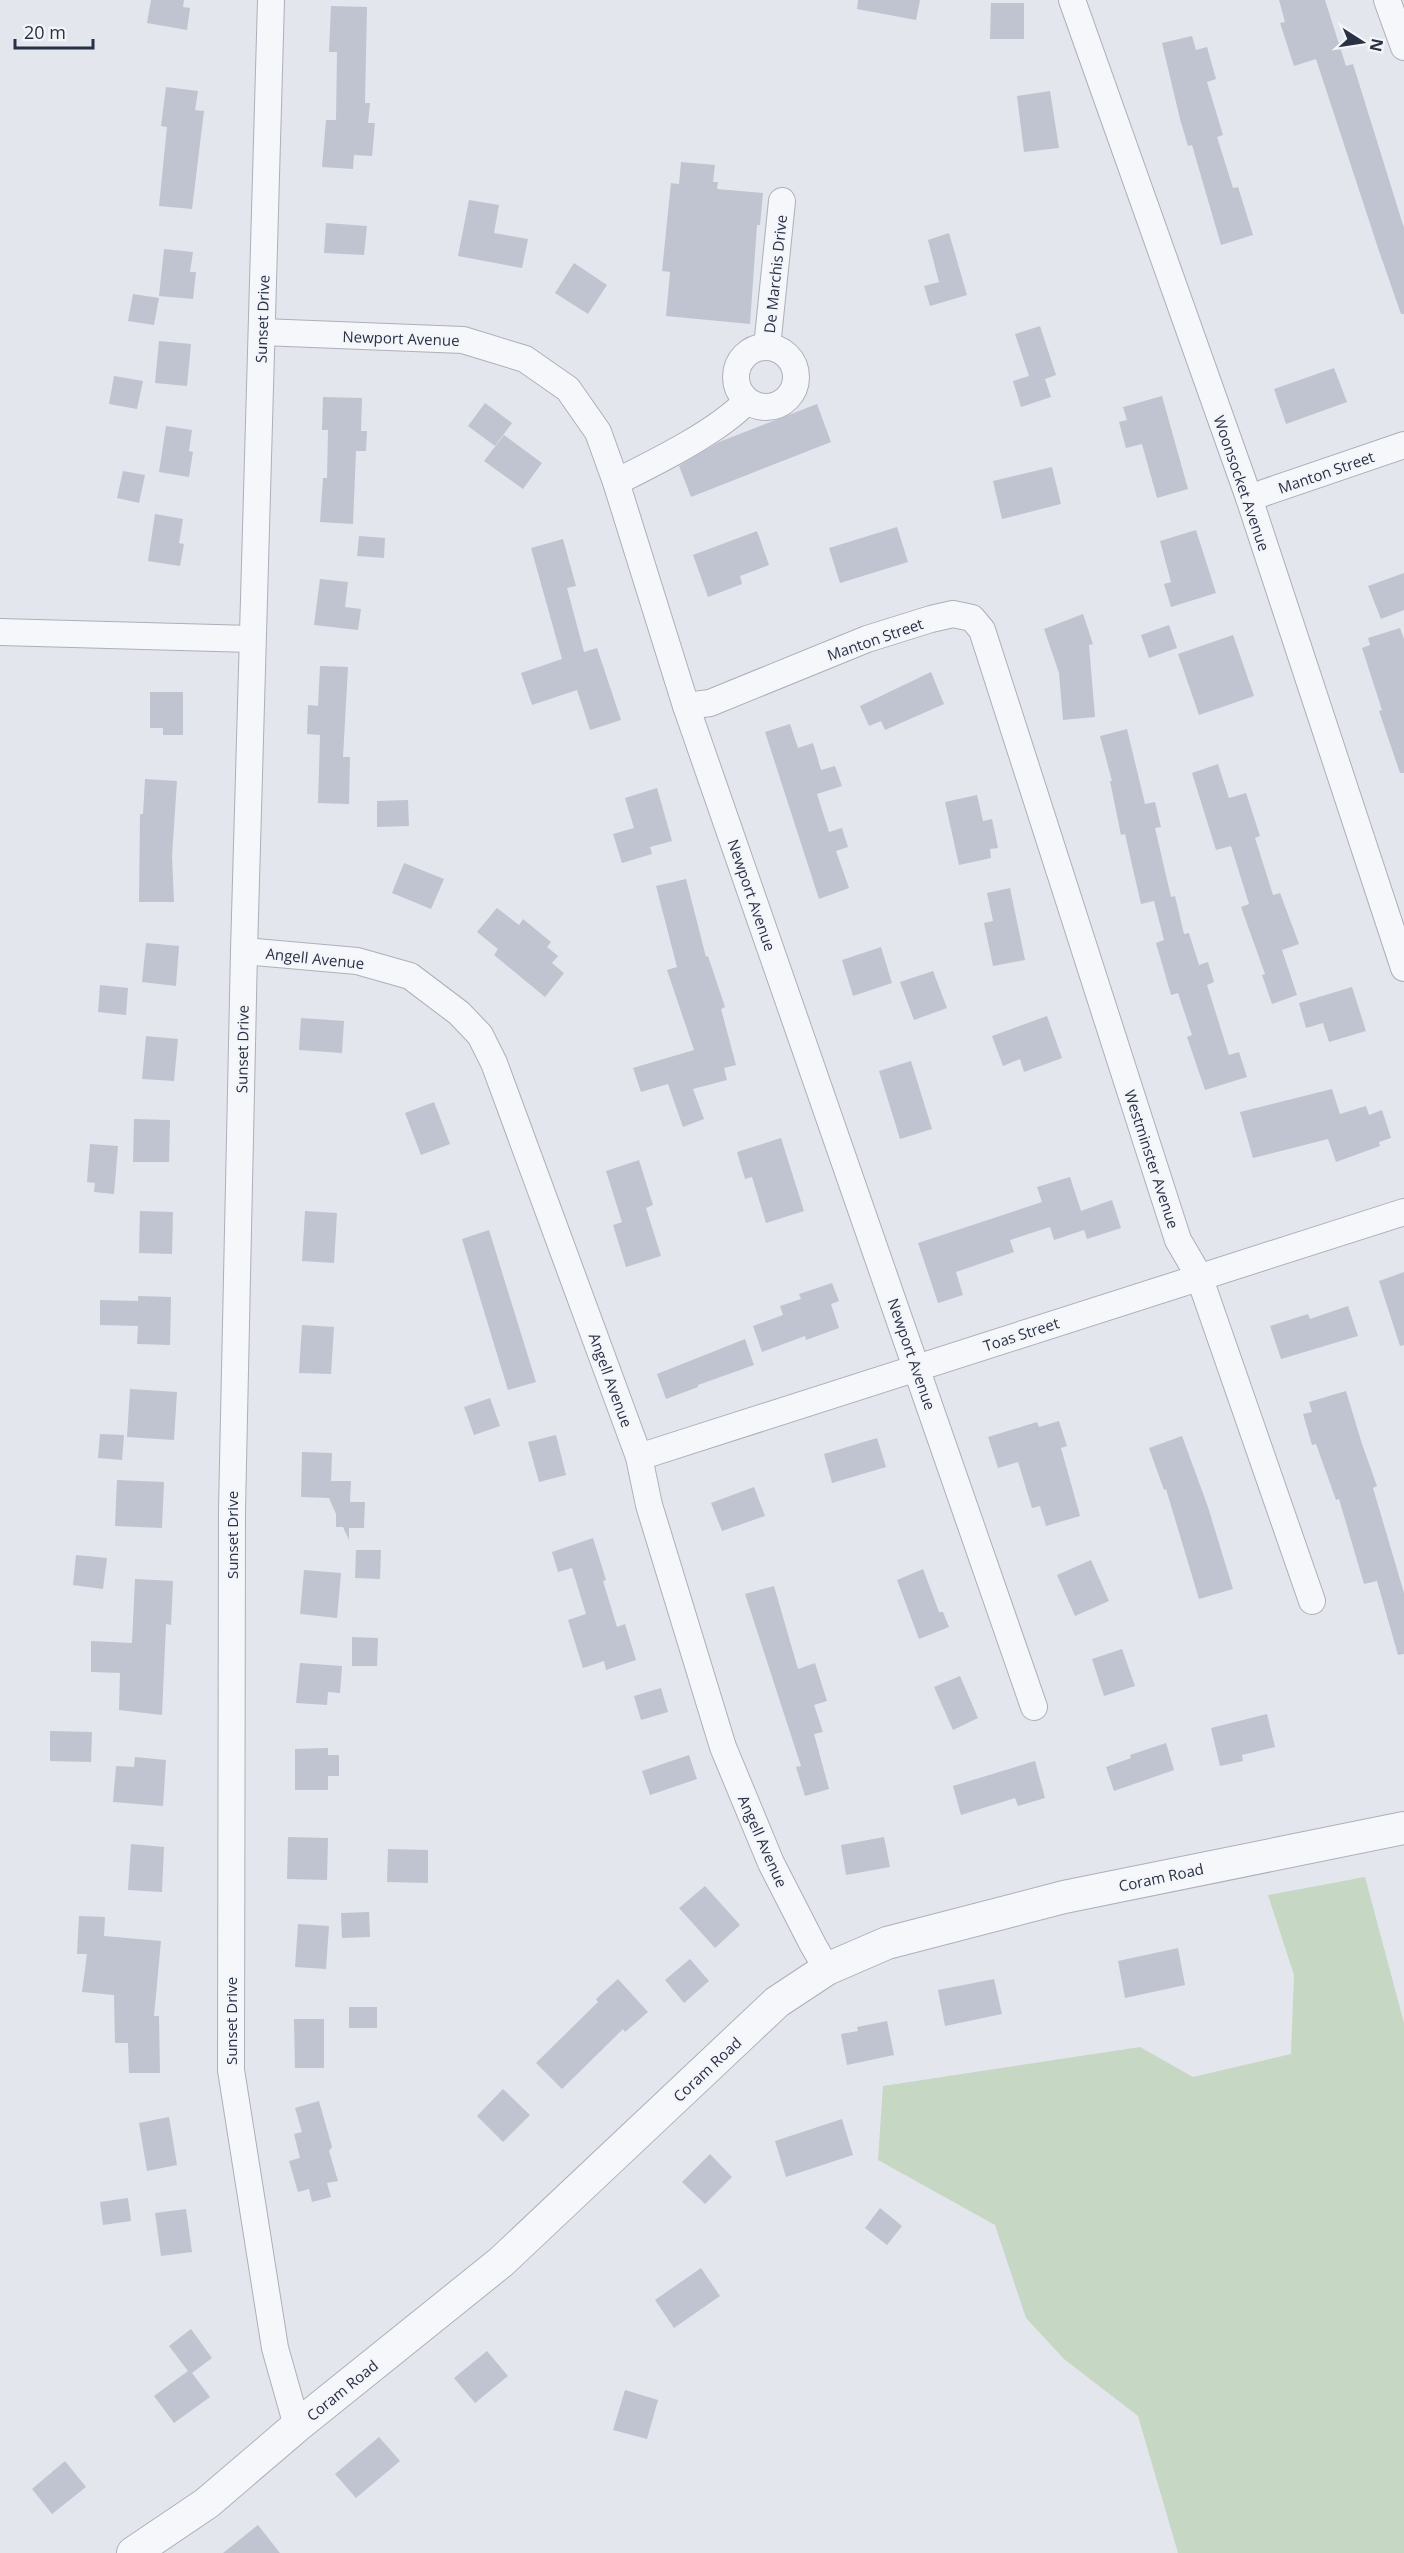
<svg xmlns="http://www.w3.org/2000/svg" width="1404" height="2553" font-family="'Open Sans',sans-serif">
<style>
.green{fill:#c6d7c3}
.building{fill:#bfc4d0}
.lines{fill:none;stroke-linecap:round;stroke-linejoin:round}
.minor-casing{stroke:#abb0ba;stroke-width:28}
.tertiary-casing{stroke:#abb0ba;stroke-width:34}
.minor{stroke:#f6f7fa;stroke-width:26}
.tertiary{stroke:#f6f7fa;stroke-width:32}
.labels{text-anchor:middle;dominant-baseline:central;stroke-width:4.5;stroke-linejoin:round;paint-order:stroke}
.street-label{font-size:15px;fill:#283146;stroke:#f3f5f9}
</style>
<rect width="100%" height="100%" fill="#e3e6ec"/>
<polygon class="green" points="1365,1877 1404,2023 1404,2553 1178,2553 1138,2416 1064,2359 1026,2318 995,2225 878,2160 883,2086 1140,2047 1193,2077 1291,2054 1294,1975 1268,1895"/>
<g class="building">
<polygon points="151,0 184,0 183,7 190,8 187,30 147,23"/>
<polygon points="858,0 920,0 916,20 857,9"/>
<polygon points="1279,0 1325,0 1346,66 1353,64 1404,228 1404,314 1401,314 1378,248 1316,59 1294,66 1280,23 1285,22"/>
<polygon points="991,3 1024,3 1024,39 990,39"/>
<polygon points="331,6 367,7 365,103 370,103 368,123 375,123 372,156 354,155 353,169 322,167 326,120 336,120 337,52 329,52"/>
<polygon points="1192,36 1196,50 1207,47 1216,79 1207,82 1223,135 1217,137 1233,188 1238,187 1253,235 1221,245 1192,145 1188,146 1180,119 1162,43"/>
<polygon points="166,87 198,91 195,110 204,111 192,209 159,206 167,127 161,126"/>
<polygon points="1050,91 1059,148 1024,152 1017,96"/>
<polygon points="681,162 715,165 713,182 718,182 717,189 763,193 760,225 757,225 750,324 666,316 670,272 662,271 669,202 671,183 679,184"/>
<polygon points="469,200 499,205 494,233 528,239 522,268 458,256"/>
<polygon points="326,223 367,226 364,255 324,253"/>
<polygon points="949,233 967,295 930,306 924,286 939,282 928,240"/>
<polygon points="164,249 193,252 190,272 196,272 193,299 159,296"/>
<polygon points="574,263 607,285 588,314 555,293"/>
<polygon points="133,294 159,298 154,325 128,321"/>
<polygon points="1040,326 1056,375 1045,379 1051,397 1021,407 1013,381 1029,376 1015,334"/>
<polygon points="159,341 191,344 187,386 155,383"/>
<polygon points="1334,368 1347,402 1286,424 1274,389"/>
<polygon points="114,376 143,381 137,409 109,404"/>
<polygon points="1162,396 1188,489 1157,498 1142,444 1126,448 1119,422 1127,420 1123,407"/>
<polygon points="323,397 362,398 361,431 367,431 366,451 356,451 353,524 320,522 323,478 327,478 328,430 322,430"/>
<polygon points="485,403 512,423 495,446 468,426"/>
<polygon points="817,404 831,442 691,497 679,466 719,442"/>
<polygon points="166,426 192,430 189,451 193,452 189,477 159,472"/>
<polygon points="504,435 542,463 523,489 484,461"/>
<polygon points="1052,467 1061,504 1002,519 993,481"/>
<polygon points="123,471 145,475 139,503 117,498"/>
<polygon points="155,514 183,519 179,543 184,544 180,566 148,561"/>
<polygon points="897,527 908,562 840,583 829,548"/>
<polygon points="1196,530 1216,593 1171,607 1164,584 1171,582 1160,541"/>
<polygon points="757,531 769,565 740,576 742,584 708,597 693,555"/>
<polygon points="359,536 385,538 384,558 357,556"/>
<polygon points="563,539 576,586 567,588 584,652 597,648 621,720 590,730 577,690 532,705 521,673 562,659 531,548"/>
<polygon points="1404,573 1404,610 1381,619 1368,586"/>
<polygon points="320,579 348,582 345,607 361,609 358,630 314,625"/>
<polygon points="1083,614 1093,644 1089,645 1095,717 1063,720 1059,673 1044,629"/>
<polygon points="1169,625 1177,648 1149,658 1141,635"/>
<polygon points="1400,628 1404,639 1404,773 1400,773 1379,711 1382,710 1362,648 1370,645 1368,638"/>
<polygon points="1233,635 1254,696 1199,715 1178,654"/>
<polygon points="320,666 348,667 343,757 350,757 349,804 318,803 320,735 307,734 308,705 318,706"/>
<polygon points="931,672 944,704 885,730 881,721 869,726 860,706"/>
<polygon points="150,692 183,692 183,735 163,735 163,728 150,728"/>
<polygon points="790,724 798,748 813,743 821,770 835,766 842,786 817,794 829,832 842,828 848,847 836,851 849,888 819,899 765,732"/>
<polygon points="1127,729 1145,804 1155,802 1161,827 1155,828 1171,897 1175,896 1184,934 1189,933 1199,965 1208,962 1214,982 1207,985 1229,1055 1239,1052 1247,1077 1205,1090 1187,1037 1192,1035 1178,993 1171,995 1156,943 1164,940 1154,901 1141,904 1125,834 1121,835 1110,781 1112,781 1100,736"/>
<polygon points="1218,764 1229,798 1246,793 1260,836 1255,838 1273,895 1280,893 1299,944 1282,950 1297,995 1272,1004 1262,975 1265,974 1241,907 1249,904 1231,846 1216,850 1192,773"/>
<polygon points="145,779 177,781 172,856 174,902 139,902 140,814 143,814"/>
<polygon points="657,788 672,841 650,847 652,854 622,863 613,834 634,828 625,798"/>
<polygon points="977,795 983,821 992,819 998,848 990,849 991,858 959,865 945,802"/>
<polygon points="408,800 409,826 377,827 377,801"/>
<polygon points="404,863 444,879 431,909 392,893"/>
<polygon points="686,879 706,957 708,956 725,1007 721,1009 736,1065 724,1068 727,1080 693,1089 704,1119 683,1127 668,1084 641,1092 633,1068 694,1050 667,970 677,967 656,886"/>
<polygon points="1010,888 1025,960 993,966 984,923 993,921 987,893"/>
<polygon points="497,908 519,925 523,919 551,942 547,947 558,956 552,963 564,973 545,997 494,955 498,949 477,932"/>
<polygon points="146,943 179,946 176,986 142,982"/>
<polygon points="881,947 892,983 853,996 842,960"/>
<polygon points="933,971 947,1008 914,1020 900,982"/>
<polygon points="100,985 128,988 126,1015 98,1012"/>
<polygon points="1352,987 1366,1031 1329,1042 1323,1023 1306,1028 1299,1003"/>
<polygon points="1047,1016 1062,1058 1024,1072 1020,1059 1003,1066 992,1036"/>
<polygon points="301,1018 344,1021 342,1053 299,1050"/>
<polygon points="146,1036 178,1039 174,1081 142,1079"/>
<polygon points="911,1061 932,1129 900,1139 879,1071"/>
<polygon points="1332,1089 1340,1114 1366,1106 1369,1115 1382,1110 1391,1138 1379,1142 1380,1146 1336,1162 1328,1139 1253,1158 1240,1112"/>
<polygon points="434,1102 450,1144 421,1155 405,1113"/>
<polygon points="134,1119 170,1120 169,1162 133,1162"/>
<polygon points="781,1138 804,1211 766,1223 752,1177 745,1179 737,1152"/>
<polygon points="90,1144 118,1146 114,1194 94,1192 95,1183 87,1182"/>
<polygon points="639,1160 653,1205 646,1208 661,1256 626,1267 613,1225 622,1222 606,1171"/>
<polygon points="1070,1177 1081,1211 1112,1200 1121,1228 1087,1239 1084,1230 1054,1240 1050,1227 1010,1240 1014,1252 956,1272 963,1295 938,1303 918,1243 1042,1202 1037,1187"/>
<polygon points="140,1211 173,1212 172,1254 139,1253"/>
<polygon points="305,1211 337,1213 334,1263 302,1261"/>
<polygon points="489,1230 536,1382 508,1390 462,1239"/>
<polygon points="1404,1272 1404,1345 1400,1346 1379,1281"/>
<polygon points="832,1283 839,1301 831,1304 839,1328 806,1340 805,1336 762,1352 753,1326 783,1315 780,1306 801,1299 799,1294"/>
<polygon points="138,1296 171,1297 170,1345 137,1344 138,1326 100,1325 100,1300 138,1301"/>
<polygon points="1348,1306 1358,1336 1281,1359 1270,1326 1308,1314 1310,1319"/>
<polygon points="302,1325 334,1327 331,1374 299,1373"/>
<polygon points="745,1339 754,1365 698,1385 698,1387 666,1399 657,1374"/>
<polygon points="130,1389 177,1392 174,1440 127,1437"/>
<polygon points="1346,1391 1362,1444 1377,1486 1373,1488 1404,1593 1404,1654 1398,1655 1377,1581 1364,1584 1339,1499 1336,1500 1316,1444 1312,1445 1303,1414 1312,1412 1309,1402"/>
<polygon points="490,1398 500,1426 474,1435 464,1407"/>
<polygon points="1059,1421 1067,1446 1061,1448 1080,1516 1046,1526 1040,1506 1032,1508 1018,1462 998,1468 988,1437 1037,1422 1039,1427"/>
<polygon points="100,1434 124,1435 122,1460 98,1458"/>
<polygon points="556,1435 566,1475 539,1482 528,1442"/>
<polygon points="1182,1436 1208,1507 1233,1589 1199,1599 1166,1489 1164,1490 1149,1448"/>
<polygon points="877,1438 886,1467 832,1483 824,1454"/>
<polygon points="302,1452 332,1453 331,1481 351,1481 350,1502 365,1502 364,1528 349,1528 349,1540 343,1527 336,1527 336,1514 329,1498 301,1497"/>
<polygon points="117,1480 164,1482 162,1528 115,1526"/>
<polygon points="754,1487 765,1516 722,1531 711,1503"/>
<polygon points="593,1538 606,1580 603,1581 617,1627 625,1624 636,1660 606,1670 604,1661 583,1668 568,1620 586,1614 572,1568 558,1572 552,1552"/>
<polygon points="356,1550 381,1550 380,1579 355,1578"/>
<polygon points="76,1555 107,1558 103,1589 73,1585"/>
<polygon points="1091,1560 1109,1601 1075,1616 1057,1575"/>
<polygon points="923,1569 939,1612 943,1612 949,1627 919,1639 897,1580"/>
<polygon points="304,1570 341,1573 337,1618 300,1614"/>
<polygon points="135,1579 173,1581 171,1625 166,1624 162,1715 119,1710 120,1673 91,1672 91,1641 132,1643"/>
<polygon points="774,1586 798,1669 815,1663 827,1701 814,1705 823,1732 814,1734 829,1789 805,1796 796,1767 801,1766 745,1594"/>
<polygon points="352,1637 378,1638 377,1666 352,1666"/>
<polygon points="1122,1649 1135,1686 1104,1696 1092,1659"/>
<polygon points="300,1663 342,1666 340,1693 328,1692 327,1705 296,1703"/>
<polygon points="960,1676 978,1718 953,1730 934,1687"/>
<polygon points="661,1688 668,1712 641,1720 634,1696"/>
<polygon points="1267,1714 1275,1747 1242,1755 1243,1761 1220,1766 1211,1728"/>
<polygon points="50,1731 92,1732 91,1762 50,1761"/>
<polygon points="1166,1743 1174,1770 1114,1791 1106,1767 1131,1758 1130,1755"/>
<polygon points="328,1748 328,1755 339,1755 339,1776 328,1776 328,1790 295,1790 295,1749"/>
<polygon points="689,1755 697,1779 650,1795 642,1771"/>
<polygon points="135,1757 166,1760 163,1806 113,1802 116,1766 134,1767"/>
<polygon points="1035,1761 1045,1798 1018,1806 1015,1798 961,1815 953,1786"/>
<polygon points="288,1837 328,1838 327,1880 287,1879"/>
<polygon points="884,1837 890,1867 846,1875 841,1845"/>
<polygon points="131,1844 164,1847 162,1892 128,1890"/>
<polygon points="388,1849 428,1850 428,1883 387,1882"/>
<polygon points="705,1886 740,1925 715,1948 679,1908"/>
<polygon points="369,1912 370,1937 342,1938 341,1913"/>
<polygon points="79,1916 105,1917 104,1936 161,1941 154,2016 159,2016 160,2073 129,2073 128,2043 115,2043 114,1995 82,1992 87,1954 77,1954"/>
<polygon points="298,1924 329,1926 326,1969 295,1967"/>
<polygon points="1178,1948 1185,1985 1125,1998 1118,1961"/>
<polygon points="690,1959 709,1981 684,2003 665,1980"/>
<polygon points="618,1979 648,2012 625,2032 623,2029 562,2089 536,2063 598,2002 596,1999"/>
<polygon points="994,1979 1002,2014 945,2026 938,1990"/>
<rect x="349" y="2007" width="28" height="21"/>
<polygon points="294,2019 324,2019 324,2068 295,2068"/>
<polygon points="887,2021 894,2055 847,2065 841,2034 858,2031 857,2027"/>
<polygon points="503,2089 530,2115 503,2142 477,2116"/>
<polygon points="319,2101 332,2147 329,2151 338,2181 327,2183 331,2197 312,2202 309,2189 298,2192 289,2161 300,2158 294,2134 302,2132 295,2108"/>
<polygon points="169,2117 177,2165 147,2171 139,2123"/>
<polygon points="842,2119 853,2155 786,2177 775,2141"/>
<polygon points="710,2154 732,2177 705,2204 682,2182"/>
<polygon points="128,2198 131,2221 103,2225 100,2202"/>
<polygon points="880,2208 902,2226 887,2245 865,2228"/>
<polygon points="186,2209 192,2252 161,2256 155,2213"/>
<polygon points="701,2268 720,2296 674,2328 655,2300"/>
<polygon points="191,2329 212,2358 192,2373 210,2397 174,2423 154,2396 188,2371 169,2346"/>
<polygon points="487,2351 508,2376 475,2403 454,2378"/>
<polygon points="625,2390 658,2400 647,2439 613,2430"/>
<polygon points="379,2437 400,2461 356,2498 335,2474"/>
<polygon points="65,2461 86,2487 52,2514 32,2489"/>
<polygon points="258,2525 280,2553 223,2553"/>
</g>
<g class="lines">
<g class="minor-casing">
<g id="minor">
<polyline points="271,0 244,951 232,1510 231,2070 275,2348 297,2426"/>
<polyline points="1072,0 1249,498 1404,968"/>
<polyline points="1387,0 1404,47"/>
<polyline points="262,332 463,340 525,359 568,389 598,432 616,482 686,706 1034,1707"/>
<circle cx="766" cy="377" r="30"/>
<polyline points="767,347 782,201"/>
<path d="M616,482C656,462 716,433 747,401"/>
<polyline points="1249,498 1404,445"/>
<polyline points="0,632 252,639"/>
<polyline points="686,706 710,703 867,639 931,619 953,614 972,618 982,630 1178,1240 1199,1276 1312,1601"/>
<polyline points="244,951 357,961 410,976 459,1013 480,1035 494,1063 639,1457 649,1505 723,1747 771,1863 813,1945 827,1969"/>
<polyline points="639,1457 1404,1212"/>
</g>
</g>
<g class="tertiary-casing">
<polyline id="tertiary" points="133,2553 207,2503 297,2426 501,2262 777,2002 827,1969 887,1943 1064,1897 1404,1828"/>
</g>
<use href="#minor" class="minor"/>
<use href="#tertiary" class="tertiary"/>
</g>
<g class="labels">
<g class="street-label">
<text transform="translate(775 274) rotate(-84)">De Marchis Drive</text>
<text transform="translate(262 319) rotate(-88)">Sunset Drive</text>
<text transform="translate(401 338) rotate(2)">Newport Avenue</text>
<text transform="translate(1326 472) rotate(-19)">Manton Street</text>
<text transform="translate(1242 483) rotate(71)">Woonsocket Avenue</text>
<text transform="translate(875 639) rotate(-19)">Manton Street</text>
<text transform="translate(752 895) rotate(71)">Newport Avenue</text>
<text transform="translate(315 958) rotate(6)">Angell Avenue</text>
<text transform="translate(242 1049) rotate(-89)">Sunset Drive</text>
<text transform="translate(1152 1159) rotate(72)">Westminster Avenue</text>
<text transform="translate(1021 1334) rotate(-18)">Toas Street</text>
<text transform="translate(912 1354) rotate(71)">Newport Avenue</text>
<text transform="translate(611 1380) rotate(70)">Angell Avenue</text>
<text transform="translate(232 1535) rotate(-90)">Sunset Drive</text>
<text transform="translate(763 1841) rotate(66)">Angell Avenue</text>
<text transform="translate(1161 1877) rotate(-12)">Coram Road</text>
<text transform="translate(231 2021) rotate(-90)">Sunset Drive</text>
<text transform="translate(707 2069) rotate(-43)">Coram Road</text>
<text transform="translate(342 2390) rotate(-39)">Coram Road</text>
</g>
</g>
<g transform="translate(1362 42) rotate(102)" stroke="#f3f5f9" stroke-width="4.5" paint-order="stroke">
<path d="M0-4.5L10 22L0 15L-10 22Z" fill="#283146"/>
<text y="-9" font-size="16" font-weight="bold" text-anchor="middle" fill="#283146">N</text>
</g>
<path d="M15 39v9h78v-9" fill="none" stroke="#283146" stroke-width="3"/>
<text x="24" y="39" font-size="18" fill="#283146" stroke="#f3f5f9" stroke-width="4.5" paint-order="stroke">20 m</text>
</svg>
